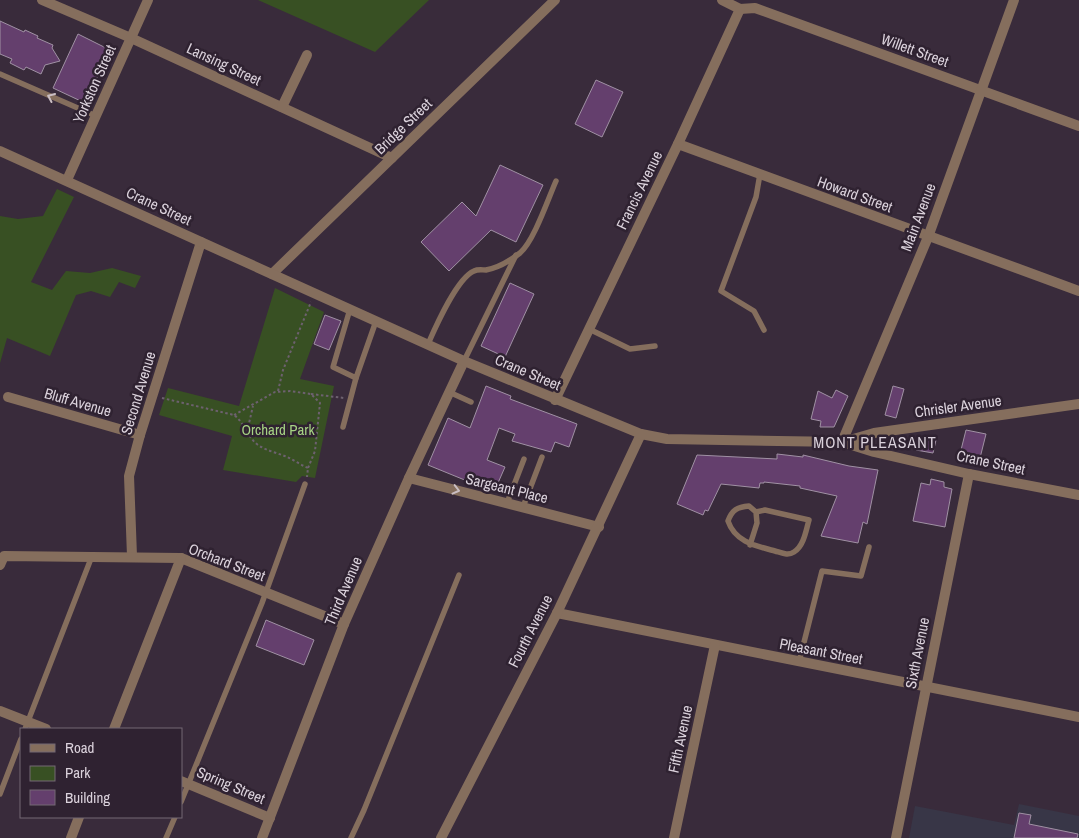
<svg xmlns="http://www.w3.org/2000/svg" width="1079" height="838" font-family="'Archivo Narrow',sans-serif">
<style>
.education{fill:#383647}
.green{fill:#385023}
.building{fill:#643f6d;stroke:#a091a4}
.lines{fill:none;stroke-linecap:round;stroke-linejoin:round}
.path{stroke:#6d616f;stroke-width:2;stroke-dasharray:2.5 2.5;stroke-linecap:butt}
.service{stroke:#856e5d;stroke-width:5.5}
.minor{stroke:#856e5d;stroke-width:10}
.tertiary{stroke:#856e5d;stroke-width:10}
.oneway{stroke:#cabec3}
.labels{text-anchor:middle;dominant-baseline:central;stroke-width:5;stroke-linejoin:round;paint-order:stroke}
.street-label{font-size:15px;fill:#dbd2dc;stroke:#2f2231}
.park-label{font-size:15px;fill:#a6d384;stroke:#2f2231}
.neighbourhood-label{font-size:16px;letter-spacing:1px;fill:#dbd2dc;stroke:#2f2231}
</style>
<rect width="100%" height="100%" fill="#392b3b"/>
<polygon class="education" points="1019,804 1079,816 1079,838 909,838 915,806 1014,825"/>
<g class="green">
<polygon points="258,0 429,0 375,52"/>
<polygon points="57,189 74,197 31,282 52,290 66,271 90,273 112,268 141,276 135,288 119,282 110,297 91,291 76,295 50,356 7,338 0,363 0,216 18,219 43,216"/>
<polygon points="275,288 324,312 300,379 334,386 315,478 302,476 296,482 223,470 232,436 159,415 168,388 239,406"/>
</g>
<g class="building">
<polygon points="0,21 24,32 25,30 38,36 37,38 53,45 52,48 60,61 45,65 41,74 26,67 24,70 10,63 12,59 0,54"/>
<polygon points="78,34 110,50 85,103 53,88"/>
<polygon points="596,80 623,92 602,137 575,124"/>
<polygon points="500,165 543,185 516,242 491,230 449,271 421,242 462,202 476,216"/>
<polygon points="510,283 534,294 505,357 481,346"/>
<polygon points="325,315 341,321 329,350 314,344"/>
<polygon points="486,386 511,396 510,399 577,424 569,447 555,442 551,452 512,441 515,434 499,428 487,460 505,467 494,492 428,465 448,418 470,428"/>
<polygon points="893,386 904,389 896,418 885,415"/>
<polygon points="836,390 848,396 834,427 820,427 821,421 811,419 818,391 832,398"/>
<polygon points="966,430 986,434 979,462 959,458"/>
<polygon points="918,437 936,440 933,453 916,450"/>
<polygon points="777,454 803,457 803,455 849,466 878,470 867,524 863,522 858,543 821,536 837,496 800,488 800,486 764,482 764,483 760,483 759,488 721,484 708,511 705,510 703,515 677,504 697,455 777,459"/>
<polygon points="931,479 944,482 944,487 952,489 945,527 913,521 921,483 930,485"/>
<polygon points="266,620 314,640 304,665 256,646"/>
<polygon points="1019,813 1031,815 1029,824 1078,834 1077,838 1014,838"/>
</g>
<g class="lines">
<g class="path">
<polyline points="278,391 283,370 311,302"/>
<polyline points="311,394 344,398"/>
<path d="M162,398L234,415C245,423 247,437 258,445C267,451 278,453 287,457C294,460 301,465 308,468L307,477"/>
<polyline points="234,415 275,392 290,391 311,394 320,403 315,451 308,468"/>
<polyline points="247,432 253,406"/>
</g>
<g class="service">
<polyline points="0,74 96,116"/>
<polyline points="760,174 756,197 721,291 754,311 764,330"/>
<polyline points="350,309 333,367 356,378 376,321"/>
<polyline points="589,329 630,349 655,346"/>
<path d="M428,344C436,326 457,278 474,271C478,269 482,270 486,270C497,268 511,260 520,253C534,241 548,199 556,181"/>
<polyline points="464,361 516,255"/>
<polyline points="449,392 471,402"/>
<polyline points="343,427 356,378"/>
<polyline points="507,503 524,459"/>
<polyline points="523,507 542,457"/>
<path d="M750,545L757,523L756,512L749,506C737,507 732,510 728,521C735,542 756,546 775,551C782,553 788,556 794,552C804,546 806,530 809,520L765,510L756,512"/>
<polyline points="799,662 822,571 861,576 869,547"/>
<polyline points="25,729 92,556"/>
<polyline points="0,794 21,739"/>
<polyline points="181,802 262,603 305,484"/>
<polyline points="166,838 175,817"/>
<polyline points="351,838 364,810 459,575"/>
</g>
<g class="minor">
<polyline points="42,0 131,38 392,158"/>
<polyline points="740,9 755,8 1079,126"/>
<polyline points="282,107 307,55"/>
<polyline points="678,144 1079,291"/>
<polyline points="67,180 148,0"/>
<polyline points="272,274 555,0"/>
<polyline points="8,397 140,435"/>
<polyline points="555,400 678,144 740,9 722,0"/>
<polyline points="409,478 599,527"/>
<polyline points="132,556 129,476 140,435 201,242"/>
<polyline points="0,565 4,556 181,558 344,624"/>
<polyline points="557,613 1079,717"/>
<polyline points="0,711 46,729"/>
<polyline points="114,729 181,558"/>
<polyline points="181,781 270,818"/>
<polyline points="71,838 79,817"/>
<polyline points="262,838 344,624 409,478 464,361"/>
<polyline points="441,838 557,613 641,434"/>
<polyline points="674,838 715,645"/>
<polyline points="896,838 969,474"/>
</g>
<g class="tertiary">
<polyline points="0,151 464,361 641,434 667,439 842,442 874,452 969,474 1079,495"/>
<polyline points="842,442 928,237 1014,0"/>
<polyline points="843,442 874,433 1079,404"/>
</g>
</g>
<defs><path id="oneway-chevron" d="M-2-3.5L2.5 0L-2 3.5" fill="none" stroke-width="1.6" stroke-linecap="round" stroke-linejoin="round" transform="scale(1.25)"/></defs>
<g class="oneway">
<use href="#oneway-chevron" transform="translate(51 97) rotate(-156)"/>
<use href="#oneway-chevron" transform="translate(456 490) rotate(14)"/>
</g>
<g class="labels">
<g class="street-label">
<text transform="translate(915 50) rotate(20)">Willett Street</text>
<text transform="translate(224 64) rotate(25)">Lansing Street</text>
<text transform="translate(94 84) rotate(-66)">Yorkston Street</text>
<text transform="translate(403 126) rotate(-44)">Bridge Street</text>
<text transform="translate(639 190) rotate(-64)">Francis Avenue</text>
<text transform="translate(855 194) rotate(20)">Howard Street</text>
<text transform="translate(159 206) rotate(25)">Crane Street</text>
<text transform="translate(918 217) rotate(-69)">Main Avenue</text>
<text transform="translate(528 372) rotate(23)">Crane Street</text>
<text transform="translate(138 393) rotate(-73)">Second Avenue</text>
<text transform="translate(78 402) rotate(16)">Bluff Avenue</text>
<text transform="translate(958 406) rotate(-8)">Chrisler Avenue</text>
<text transform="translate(991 462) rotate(12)">Crane Street</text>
<text transform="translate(507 488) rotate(14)">Sargeant Place</text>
<text transform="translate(227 562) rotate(21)">Orchard Street</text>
<text transform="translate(343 591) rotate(-67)">Third Avenue</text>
<text transform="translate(530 631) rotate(-63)">Fourth Avenue</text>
<text transform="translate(821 651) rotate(11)">Pleasant Street</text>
<text transform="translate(917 653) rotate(-79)">Sixth Avenue</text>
<text transform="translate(680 739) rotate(-78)">Fifth Avenue</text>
<text transform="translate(231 785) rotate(23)">Spring Street</text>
</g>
<g class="park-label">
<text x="278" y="429">Orchard Park</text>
</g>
<g class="neighbourhood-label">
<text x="875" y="442">MONT PLEASANT</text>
</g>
</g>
<rect x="20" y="728" width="162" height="90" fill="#2f2231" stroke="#746875"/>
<rect x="30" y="744" width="25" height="8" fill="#856e5d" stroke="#746875"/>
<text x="65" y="753" font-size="15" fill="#dbd2dc">Road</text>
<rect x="30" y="766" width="25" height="15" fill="#385023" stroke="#746875"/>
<text x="65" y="778" font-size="15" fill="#dbd2dc">Park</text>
<rect x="30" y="790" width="25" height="15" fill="#643f6d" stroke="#746875"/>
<text x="65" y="803" font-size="15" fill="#dbd2dc">Building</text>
</svg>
